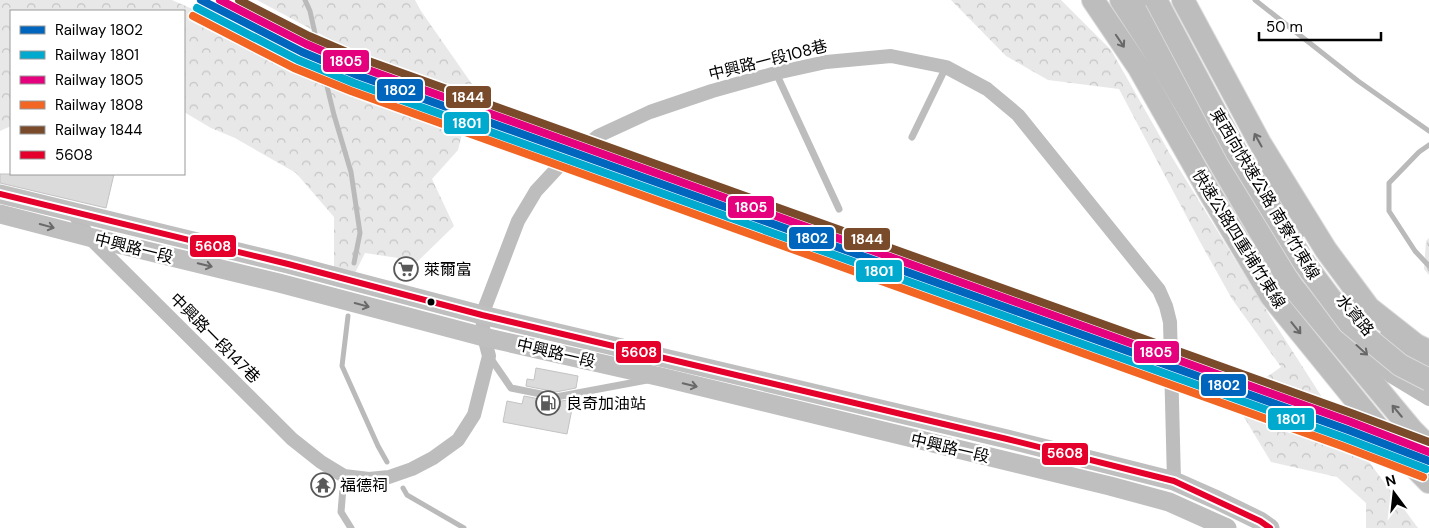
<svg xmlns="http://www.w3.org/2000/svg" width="1429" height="528" font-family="'DM Sans','Noto Sans TC',sans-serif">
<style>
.grass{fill:url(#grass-tufts)}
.forest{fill:url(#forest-crowns)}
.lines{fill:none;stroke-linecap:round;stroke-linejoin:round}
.stream{stroke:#bababa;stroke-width:5}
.building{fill:#dbdbdb;stroke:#c3c3c3}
.trunk-casing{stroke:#dbdbdb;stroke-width:24}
.service{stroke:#bdbdbd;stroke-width:7}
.minor{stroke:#bdbdbd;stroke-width:14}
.secondary{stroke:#bfbfbf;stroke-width:19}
.trunk{stroke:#bdbdbd;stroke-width:22}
.trunk-bridge-casing{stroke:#dbdbdb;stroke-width:24;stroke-linecap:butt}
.trunk-bridge{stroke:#bdbdbd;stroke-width:22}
.bus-1-casing{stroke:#fff;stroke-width:10}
.bus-1{stroke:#e4002b;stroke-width:6}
.rail-1-casing{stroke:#fff;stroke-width:11}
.rail-2-casing{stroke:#fff;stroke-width:11}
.rail-3-casing{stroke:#fff;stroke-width:11}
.rail-4-casing{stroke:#fff;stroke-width:11}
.rail-5-casing{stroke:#fff;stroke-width:11}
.rail-1{stroke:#0065bd;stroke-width:8}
.rail-2{stroke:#00a9ce;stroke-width:8}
.rail-3{stroke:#e5007d;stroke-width:8}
.rail-4{stroke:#f26522;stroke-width:8}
.rail-5{stroke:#7a4b2a;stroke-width:8}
.oneway{stroke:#686868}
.oneway2{stroke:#696969}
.bus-dot{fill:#000;stroke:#fff;stroke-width:2}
.labels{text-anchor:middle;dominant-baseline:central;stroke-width:5;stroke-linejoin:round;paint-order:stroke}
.street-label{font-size:16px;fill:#000;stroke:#fff}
.poi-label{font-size:16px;fill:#000;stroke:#fff;text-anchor:start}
.line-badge{stroke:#fff;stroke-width:2}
.badge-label{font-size:14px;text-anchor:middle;font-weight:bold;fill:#fff}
</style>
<defs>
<pattern id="grass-tufts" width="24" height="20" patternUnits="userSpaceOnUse" patternTransform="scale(1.25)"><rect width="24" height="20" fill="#e8e8e8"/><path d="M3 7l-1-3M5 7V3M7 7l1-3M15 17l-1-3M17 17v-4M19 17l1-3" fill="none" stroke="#c5c5c5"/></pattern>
<pattern id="forest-crowns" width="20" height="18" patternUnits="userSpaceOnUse" patternTransform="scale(1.25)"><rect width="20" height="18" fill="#e8e8e8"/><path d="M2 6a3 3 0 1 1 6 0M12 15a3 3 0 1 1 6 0" fill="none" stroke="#c5c5c5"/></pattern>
</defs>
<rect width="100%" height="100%" fill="#fff"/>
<polygon class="grass" points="1429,238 1429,275 1424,269 1426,241"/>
<g class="forest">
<polygon points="0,0 172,0 331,70 348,49 257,0 415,0 421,11 474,87 458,150 432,179 454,226 418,261 365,253 355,273 334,267 334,217 296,173 235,138 211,128 184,112 184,11 11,11 11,126 0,131"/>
<polygon points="951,0 1061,0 1111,50 1170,154 1268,313 1327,405 1418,528 1366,528 1366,503 1337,477 1271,462 1244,417 1258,383 1281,367 1232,299 1199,240 1119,89 1048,80 1006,56"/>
</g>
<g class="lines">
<g class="stream">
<polyline points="305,0 310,11 316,38"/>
<polyline points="1255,0 1358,81 1429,131"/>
<polyline points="324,74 334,115 351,172 360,233 354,263"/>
<polyline points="1429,145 1419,152 1389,183 1389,211 1415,251 1429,266"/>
<polyline points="348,316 342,366 378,446 387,462"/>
<polyline points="403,488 407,495 464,528"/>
</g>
</g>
<g class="building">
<polygon points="0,174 114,174 106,208 0,183"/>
<polygon points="536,368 578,376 576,388 556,392 526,386 527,379 534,380"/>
<polygon points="524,396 555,402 574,399 567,434 503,422 507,401 522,404"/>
</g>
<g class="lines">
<g class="trunk-casing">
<g id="trunk">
<polyline points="1093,0 1139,68 1208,190 1271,296 1388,440 1429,482"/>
<polyline points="1121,0 1151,46 1292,286 1412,430 1429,447"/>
<polyline points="1183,0 1260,143 1326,250 1369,308 1416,345 1429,351"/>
</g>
</g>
<g class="service">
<polyline points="776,73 839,209"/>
<polyline points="912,137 946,67"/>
<polyline points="489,356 511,388 556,397 647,380"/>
<polyline points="344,476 341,512 351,528"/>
</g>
<g class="minor">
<polyline points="1139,0 1205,117"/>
<polyline points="1258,167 1301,230"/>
<polyline points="73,212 89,237 292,439 321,462 344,476 369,479 389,477 412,469 433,458 458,440 474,415 489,356 484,337 482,315 518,221 536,191 561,164 598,136 650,112 712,91 776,73 826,62 891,56 946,67 987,89 1018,115 1159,290 1166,306 1170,322 1174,481"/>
<polyline points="1343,330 1351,341 1391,376 1429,399"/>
<polyline points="1387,335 1408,353 1429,365"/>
</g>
<g class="secondary">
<polyline points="0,194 288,264 482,315 1007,439 1174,481 1217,500 1260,521 1270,528"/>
<polyline points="0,214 89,237 279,283 484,337 661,377 1110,486 1169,502 1227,528"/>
</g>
<use href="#trunk" class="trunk"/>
<g class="trunk-bridge-casing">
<polyline id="trunk-bridge" points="1156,0 1237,153 1305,264 1349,323 1400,365 1429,380"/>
</g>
<use href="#trunk-bridge" class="trunk-bridge"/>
<g class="bus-1-casing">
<polyline id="bus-1" points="0,194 288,264 482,315 1007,439 1174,481 1260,521 1270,528"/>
</g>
<use href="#bus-1" class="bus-1"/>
<g class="rail-1-casing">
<polyline id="rail-1" points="201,0 302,52 357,75 1348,430 1429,461"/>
</g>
<g class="rail-2-casing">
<polyline id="rail-2" points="197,8 298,60 354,83 1345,438 1426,469"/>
</g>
<g class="rail-3-casing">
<polyline id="rail-3" points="220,0 306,44 360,67 1351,422 1429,452"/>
</g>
<g class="rail-4-casing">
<polyline id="rail-4" points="193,16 294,68 351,91 1342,446 1423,477"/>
</g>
<g class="rail-5-casing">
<polyline id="rail-5" points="239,0 309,36 363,59 1354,414 1429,442"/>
</g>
<use href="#rail-1" class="rail-1"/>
<use href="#rail-2" class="rail-2"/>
<use href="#rail-3" class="rail-3"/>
<use href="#rail-4" class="rail-4"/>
<use href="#rail-5" class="rail-5"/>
</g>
<defs><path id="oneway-shaft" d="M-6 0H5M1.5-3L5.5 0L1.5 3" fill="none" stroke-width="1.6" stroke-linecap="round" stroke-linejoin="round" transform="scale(1.25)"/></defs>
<g class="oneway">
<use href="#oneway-shaft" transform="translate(1120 41) rotate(56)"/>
<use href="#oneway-shaft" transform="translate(1258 140) rotate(-119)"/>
<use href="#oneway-shaft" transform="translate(1296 328) rotate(51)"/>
<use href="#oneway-shaft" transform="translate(1362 350) rotate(42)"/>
<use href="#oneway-shaft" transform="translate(1397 411) rotate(-130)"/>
</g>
<g class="oneway2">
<use href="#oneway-shaft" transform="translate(47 226) rotate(15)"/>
<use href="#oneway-shaft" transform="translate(205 265) rotate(14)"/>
<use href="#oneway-shaft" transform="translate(362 305) rotate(15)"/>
<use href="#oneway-shaft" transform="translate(690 385) rotate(14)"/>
</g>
<defs>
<g id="supermarket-ring" transform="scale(1.25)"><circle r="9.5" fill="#fff" stroke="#595959" stroke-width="1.5"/><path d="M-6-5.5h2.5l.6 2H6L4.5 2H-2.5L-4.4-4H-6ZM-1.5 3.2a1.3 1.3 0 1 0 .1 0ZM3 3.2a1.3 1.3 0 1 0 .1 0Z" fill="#595959"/></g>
<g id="fuel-ring" transform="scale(1.25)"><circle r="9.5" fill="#fff" stroke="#595959" stroke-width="1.5"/><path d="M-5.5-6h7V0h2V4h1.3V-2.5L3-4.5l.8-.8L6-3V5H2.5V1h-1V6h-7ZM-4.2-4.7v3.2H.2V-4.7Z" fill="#595959"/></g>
<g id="temple-ring" transform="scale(1.25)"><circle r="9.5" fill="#fff" stroke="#595959" stroke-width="1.5"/><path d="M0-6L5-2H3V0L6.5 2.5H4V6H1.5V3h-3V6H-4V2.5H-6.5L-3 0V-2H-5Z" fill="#595959"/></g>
</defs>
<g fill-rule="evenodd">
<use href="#supermarket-ring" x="406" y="269"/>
<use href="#fuel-ring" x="548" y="403"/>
<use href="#temple-ring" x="323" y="485"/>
</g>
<circle class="bus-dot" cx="431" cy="302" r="4.5"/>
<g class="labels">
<g class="street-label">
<text transform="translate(768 60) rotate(-14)">中興路一段108巷</text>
<text transform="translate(1265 194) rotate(59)">東西向快速公路 南寮竹東線</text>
<text transform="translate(1239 239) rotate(58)">快速公路四重埔竹東線</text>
<text transform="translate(134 248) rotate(14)">中興路一段</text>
<text transform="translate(1355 315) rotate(50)">水資路</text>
<text transform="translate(215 338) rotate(45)">中興路一段147巷</text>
<text transform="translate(556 353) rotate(13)">中興路一段</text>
<text transform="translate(950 448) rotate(13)">中興路一段</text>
</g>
<g class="poi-label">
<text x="424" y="269">萊爾富</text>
<text x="566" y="403">良奇加油站</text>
<text x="340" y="485">福德祠</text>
</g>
</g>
<g class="line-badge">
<rect x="322" y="49" width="48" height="24" rx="5" fill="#e5007d"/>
<rect x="376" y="78" width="48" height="24" rx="5" fill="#0065bd"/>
<rect x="445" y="85" width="47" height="24" rx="5" fill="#7a4b2a"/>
<rect x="443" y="111" width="47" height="24" rx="5" fill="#00a9ce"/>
<rect x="727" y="195" width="48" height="24" rx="5" fill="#e5007d"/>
<rect x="788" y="226" width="47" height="24" rx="5" fill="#0065bd"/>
<rect x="843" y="227" width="48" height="24" rx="5" fill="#7a4b2a"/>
<rect x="189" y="234" width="48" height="24" rx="5" fill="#e4002b"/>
<rect x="855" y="259" width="48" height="24" rx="5" fill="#00a9ce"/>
<rect x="615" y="340" width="47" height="24" rx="5" fill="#e4002b"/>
<rect x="1133" y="340" width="47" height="24" rx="5" fill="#e5007d"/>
<rect x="1200" y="373" width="47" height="24" rx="5" fill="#0065bd"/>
<rect x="1267" y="407" width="48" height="24" rx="5" fill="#00a9ce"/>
<rect x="1041" y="442" width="48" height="24" rx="5" fill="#e4002b"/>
</g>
<g class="badge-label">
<text x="346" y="66">1805</text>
<text x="400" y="95">1802</text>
<text x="468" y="102">1844</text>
<text x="467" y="128">1801</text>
<text x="751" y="212">1805</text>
<text x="812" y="243">1802</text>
<text x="867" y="244">1844</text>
<text x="213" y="251">5608</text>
<text x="879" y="276">1801</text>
<text x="639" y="357">5608</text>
<text x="1156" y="357">1805</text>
<text x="1224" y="390">1802</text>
<text x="1291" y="424">1801</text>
<text x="1065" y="458">5608</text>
</g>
<rect x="10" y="10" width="175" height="165" fill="#ffffff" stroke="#999999"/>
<rect x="20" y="26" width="25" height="8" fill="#0065bd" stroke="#999999"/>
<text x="55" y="35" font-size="15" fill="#000000">Railway 1802</text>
<rect x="20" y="51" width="25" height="8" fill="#00a9ce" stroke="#999999"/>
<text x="55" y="60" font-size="15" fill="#000000">Railway 1801</text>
<rect x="20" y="76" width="25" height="8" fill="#e5007d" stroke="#999999"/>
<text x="55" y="85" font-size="15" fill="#000000">Railway 1805</text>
<rect x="20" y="101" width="25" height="8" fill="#f26522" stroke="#999999"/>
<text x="55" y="110" font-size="15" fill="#000000">Railway 1808</text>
<rect x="20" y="126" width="25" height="8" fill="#7a4b2a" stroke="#999999"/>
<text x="55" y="135" font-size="15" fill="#000000">Railway 1844</text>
<rect x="20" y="151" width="25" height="8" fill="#e4002b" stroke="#999999"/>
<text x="55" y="160" font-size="15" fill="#000000">5608</text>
<g transform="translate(1394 493) rotate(345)" stroke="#ffffff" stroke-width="4" paint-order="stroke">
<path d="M0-4L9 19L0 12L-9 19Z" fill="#000000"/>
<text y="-8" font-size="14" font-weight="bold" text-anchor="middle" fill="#000000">N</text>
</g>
<path d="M1259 32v8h122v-8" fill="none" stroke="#000000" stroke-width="2.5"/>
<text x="1266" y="32" font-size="15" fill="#000000" stroke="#ffffff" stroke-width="4" paint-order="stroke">50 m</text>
</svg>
